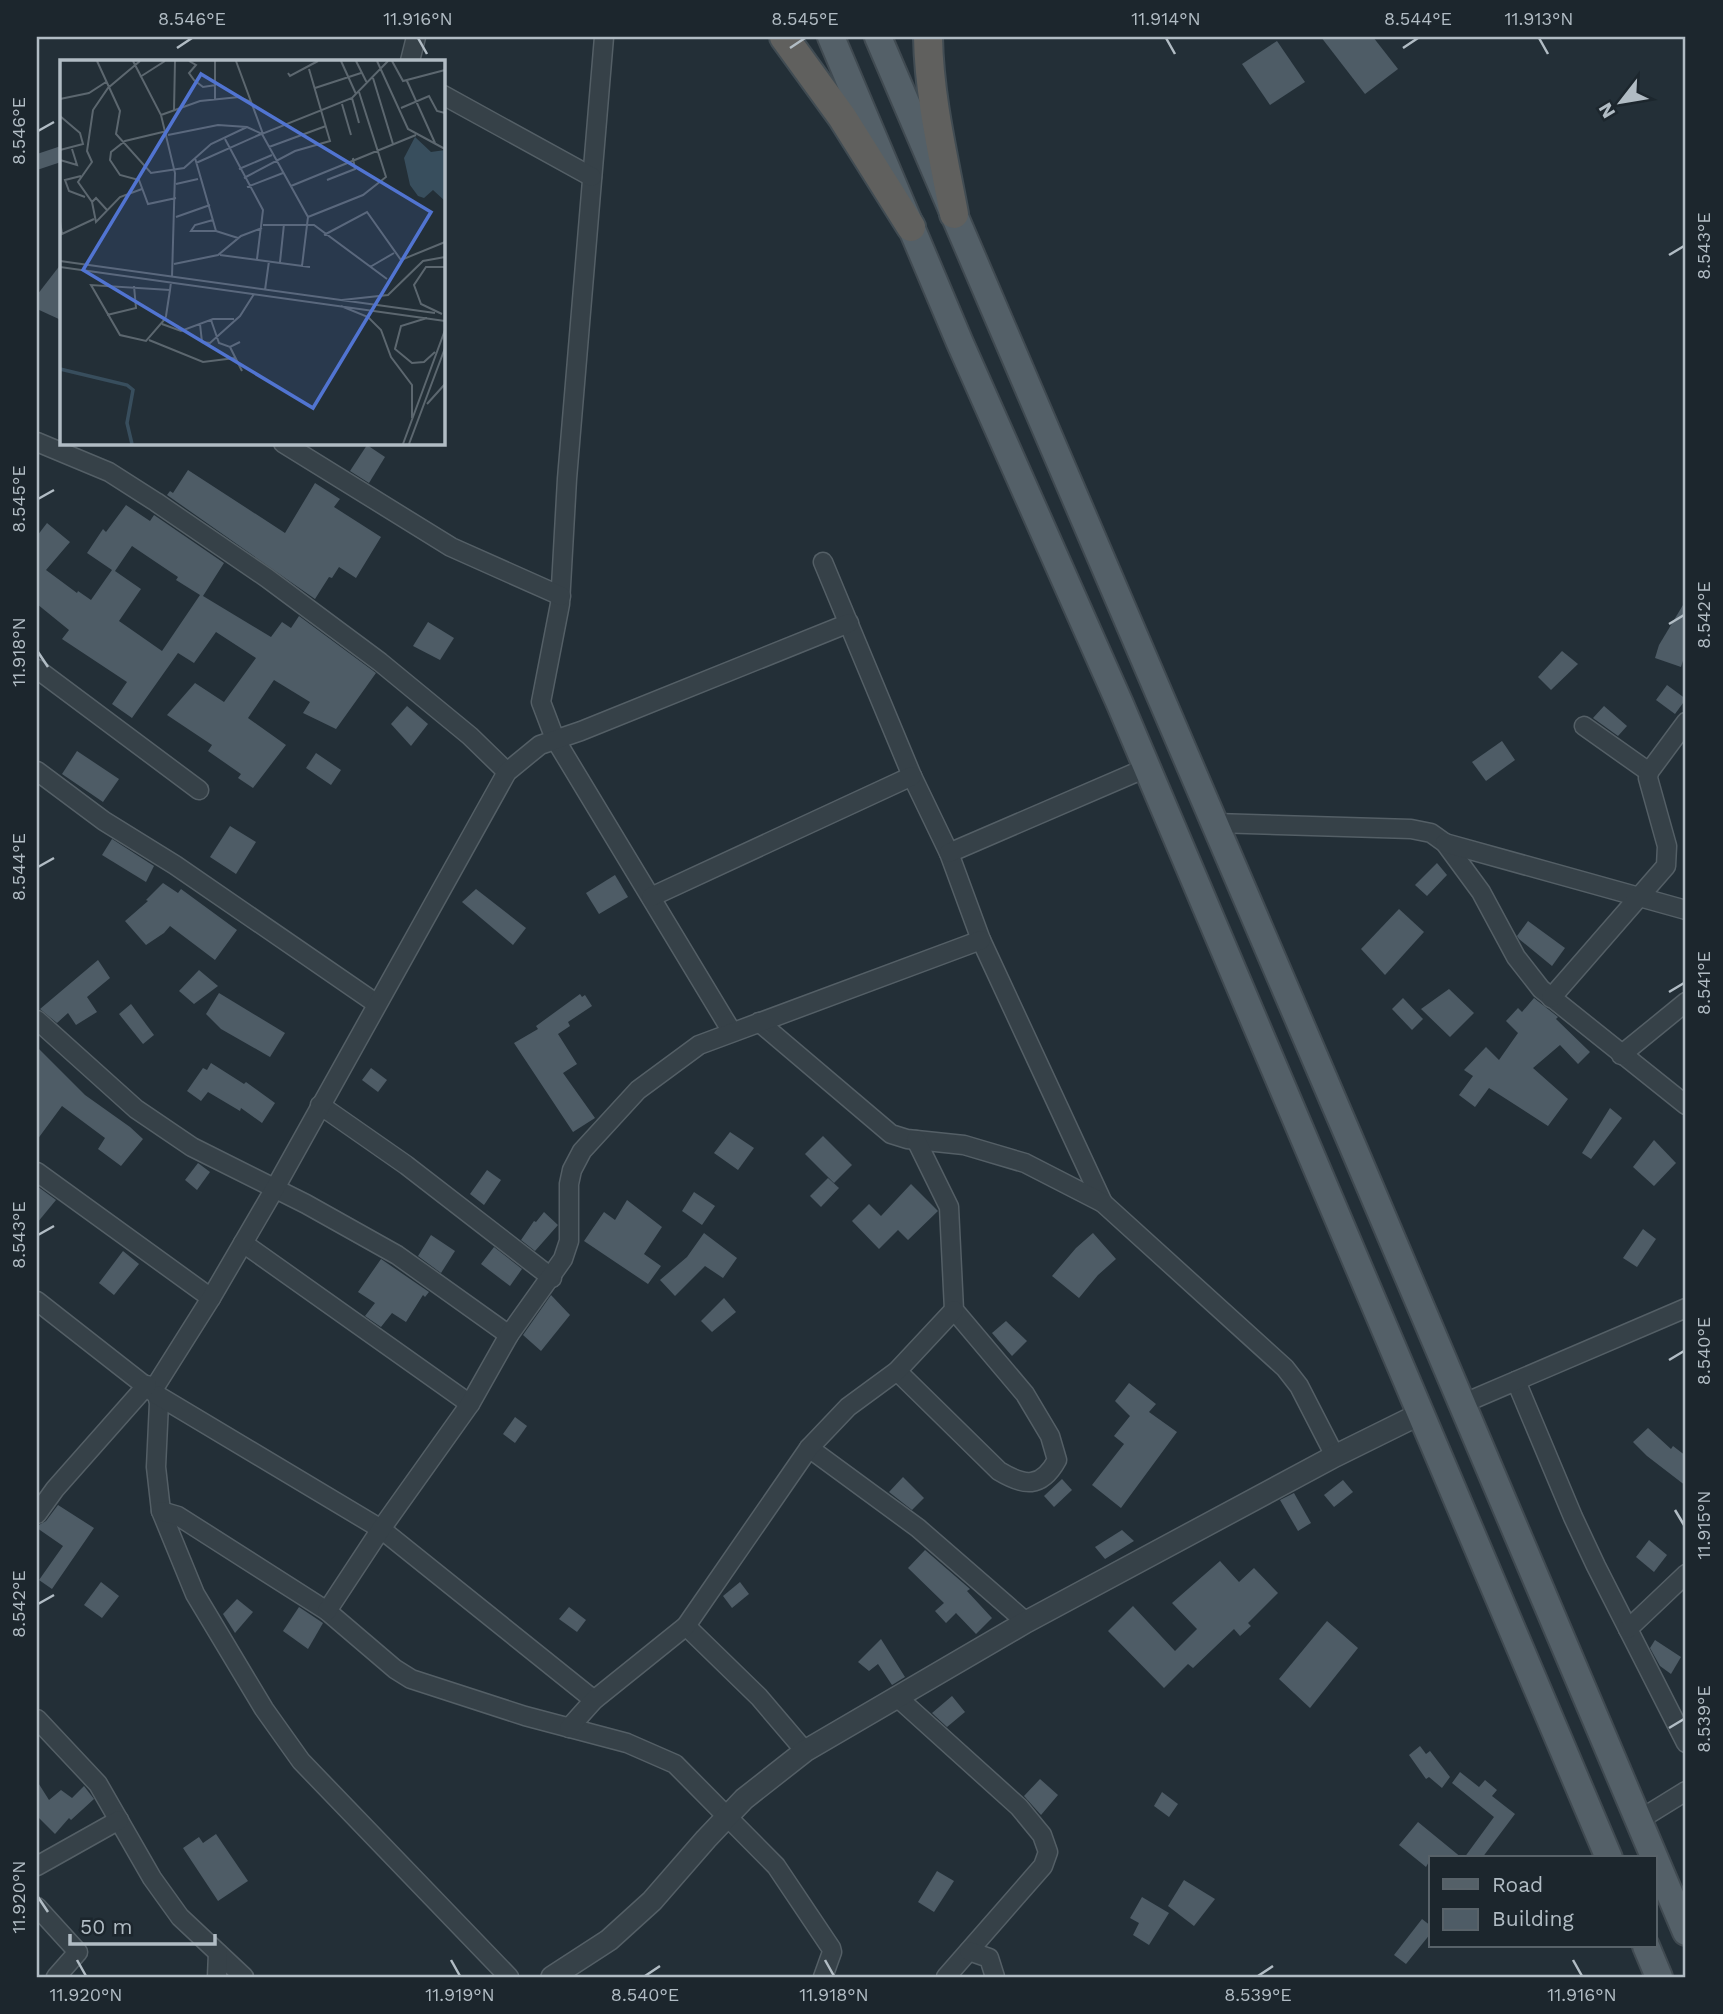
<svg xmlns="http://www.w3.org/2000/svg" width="1723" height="2014" font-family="'Work Sans',sans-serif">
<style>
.building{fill:#4e5c66;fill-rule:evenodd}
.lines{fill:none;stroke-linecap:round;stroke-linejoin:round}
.minor-casing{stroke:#545f66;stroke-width:21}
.tertiary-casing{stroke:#545f66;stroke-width:24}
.primary-casing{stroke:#404a51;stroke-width:30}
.trunk-casing{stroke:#414c53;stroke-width:32}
.minor{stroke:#364148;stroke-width:18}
.tertiary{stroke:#364148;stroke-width:21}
.primary{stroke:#546068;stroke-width:26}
.trunk{stroke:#60605e;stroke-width:28}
.ticks{fill:none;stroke:#b1bcc4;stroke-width:2.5}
.inset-river{fill:none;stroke:#384e5d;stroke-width:3.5}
.inset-road{fill:none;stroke:#5c676f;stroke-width:2}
.view{fill:#5174d1;fill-opacity:0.15;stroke:#5174d1;stroke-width:3.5}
.inset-edge{fill:none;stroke:#b1bcc4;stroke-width:3.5}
.neatline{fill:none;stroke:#b1bcc4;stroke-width:2.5}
.ticks-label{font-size:18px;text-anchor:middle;fill:#b1bcc4}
</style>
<rect width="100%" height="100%" fill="#232f37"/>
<g class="building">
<polygon points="1321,37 1373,37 1398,69 1365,94"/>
<polygon points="1277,41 1305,82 1270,105 1242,64"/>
<polygon points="61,146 61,162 37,170 37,154"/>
<polygon points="61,264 61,320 37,309 37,295"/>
<polygon points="367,445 385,457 369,483 350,471"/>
<polygon points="188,470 285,533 315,483 340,499 334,507 381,537 356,578 339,567 332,578 329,577 315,599 167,495 170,491 173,493"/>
<path d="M126,505L150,521L154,515L224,563L203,596L271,637L282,622L291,628L299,616L376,673L336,729L303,713L310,702L274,680L248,718L286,745L253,788L238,778L241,774L208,751L212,745L167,715L195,683L224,702L256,658L216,632L194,663L178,653L132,718L112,704L127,682L62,639L69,630L37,604V536L47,523L70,542L46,570L77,593L78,591L91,600L112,570L87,553L103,529L106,532ZM132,546L178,577L176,580L200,595L162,651L119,621L141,589L115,571Z"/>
<polygon points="1686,600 1686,651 1681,667 1655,658 1659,645"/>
<polygon points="428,622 454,638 440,660 413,646"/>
<polygon points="1562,651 1578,664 1551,690 1538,677"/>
<polygon points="1667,685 1686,699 1675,714 1656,700"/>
<polygon points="407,706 428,724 411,746 391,724"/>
<polygon points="1604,706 1627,726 1618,736 1593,718"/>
<polygon points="1502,741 1515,760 1486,781 1472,762"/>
<polygon points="77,751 119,779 103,802 62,774"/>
<polygon points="316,753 341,770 331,785 306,768"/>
<polygon points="230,826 256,842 236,874 210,857"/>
<polygon points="112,839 154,866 146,882 102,855"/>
<polygon points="1437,863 1447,875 1427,896 1415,885"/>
<polygon points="615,875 628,897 599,914 586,893"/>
<polygon points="163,883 178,893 181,889 237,930 215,960 170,926 164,933 146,945 125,921 148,901 146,900"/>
<polygon points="476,889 526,928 513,945 462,902"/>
<polygon points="1399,909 1424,932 1385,975 1361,949"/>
<polygon points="1528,921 1565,948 1552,966 1519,939 1517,936"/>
<polygon points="98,960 110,978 87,997 97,1012 76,1025 68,1013 57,1023 40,1009"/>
<polygon points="199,970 218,986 194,1004 179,991"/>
<polygon points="1449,989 1474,1013 1450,1037 1421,1009"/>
<polygon points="219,993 285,1033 270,1057 221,1029 206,1014"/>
<polygon points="580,994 582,997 585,995 592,1006 568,1022 570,1026 558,1034 577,1064 563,1073 595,1118 573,1132 514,1043 538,1029 536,1026"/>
<polygon points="1403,998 1423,1019 1412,1030 1392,1009"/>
<polygon points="1534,998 1558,1017 1556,1019 1590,1052 1578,1064 1560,1045 1533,1068 1568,1099 1548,1126 1489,1088 1475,1107 1459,1095 1473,1076 1464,1070 1486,1047 1499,1060 1518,1033 1506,1021 1518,1008 1522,1012"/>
<polygon points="131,1004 154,1035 143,1044 119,1014"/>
<polygon points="37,1047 85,1095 130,1127 143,1139 121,1166 98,1149 105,1138 62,1106 37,1140"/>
<polygon points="211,1063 244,1084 246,1082 275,1103 262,1123 241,1108 240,1111 208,1092 201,1101 187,1091 203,1068 207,1070"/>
<polygon points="371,1068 387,1080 378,1092 362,1080"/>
<polygon points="1610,1108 1622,1118 1591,1159 1582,1153"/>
<polygon points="730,1132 754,1148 738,1170 714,1153"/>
<polygon points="823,1136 852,1165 834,1183 805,1154"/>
<polygon points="1654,1140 1676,1163 1654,1186 1633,1167"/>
<polygon points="198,1163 210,1172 197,1190 185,1180"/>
<polygon points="487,1170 501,1180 484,1205 470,1194"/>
<polygon points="828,1178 839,1188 821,1207 810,1196"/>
<polygon points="911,1184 938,1211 908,1240 898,1230 879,1249 852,1221 869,1204 881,1216"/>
<polygon points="37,1186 56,1200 37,1223"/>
<polygon points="694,1192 715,1206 702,1225 682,1211"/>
<polygon points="627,1200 662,1227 644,1254 661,1266 648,1284 584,1241 604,1212 615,1220"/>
<polygon points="544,1212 558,1225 535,1251 521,1240 534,1221 536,1222"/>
<polygon points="1643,1229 1656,1239 1637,1267 1623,1258"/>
<polygon points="704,1233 737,1258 723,1278 705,1266 675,1296 660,1280 687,1257"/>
<polygon points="1093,1233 1116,1259 1098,1275 1079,1298 1052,1276 1076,1248"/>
<polygon points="431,1235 455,1251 441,1273 418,1256"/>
<polygon points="494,1247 522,1269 510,1286 481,1264"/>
<polygon points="123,1251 139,1264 114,1295 99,1283"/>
<polygon points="381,1259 429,1292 425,1297 423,1295 406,1322 392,1313 381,1327 365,1316 375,1303 358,1292"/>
<polygon points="551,1295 570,1315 541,1351 523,1335"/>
<polygon points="724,1298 736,1312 712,1332 701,1321"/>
<polygon points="1006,1321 1027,1341 1012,1356 992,1333"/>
<polygon points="1129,1383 1156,1404 1149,1412 1177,1432 1121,1508 1092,1485 1124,1444 1114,1436 1130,1416 1115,1401"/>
<polygon points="515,1417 527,1426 515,1443 503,1434"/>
<polygon points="1648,1428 1671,1449 1673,1446 1686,1456 1686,1486 1647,1456 1633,1442"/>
<polygon points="903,1477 924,1498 912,1510 889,1492"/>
<polygon points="1062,1479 1072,1490 1054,1507 1044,1496"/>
<polygon points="1343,1480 1353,1492 1334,1507 1324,1495"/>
<polygon points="1294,1493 1311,1523 1298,1531 1280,1500"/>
<polygon points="58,1505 94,1528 52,1589 39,1580 63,1546 37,1528 37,1526 46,1521"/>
<polygon points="1122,1530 1134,1541 1105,1559 1095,1547"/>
<polygon points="1649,1540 1667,1555 1654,1572 1636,1557"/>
<polygon points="925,1550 970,1589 967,1591 992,1618 976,1634 956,1613 946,1623 935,1611 944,1603 908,1568"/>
<polygon points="1220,1561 1239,1582 1254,1568 1278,1593 1248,1623 1251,1626 1240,1636 1234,1629 1193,1668 1188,1664 1164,1688 1108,1631 1133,1606 1175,1651 1197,1629 1172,1603"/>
<polygon points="101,1582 119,1596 102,1618 84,1605"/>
<polygon points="740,1582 749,1594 732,1608 723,1596"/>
<polygon points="237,1599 253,1612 235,1633 223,1614"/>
<polygon points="299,1607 323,1623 308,1649 283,1631"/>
<polygon points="569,1607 586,1620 577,1632 559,1619"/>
<polygon points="1327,1621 1358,1648 1310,1708 1279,1679"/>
<polygon points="881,1639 905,1677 892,1685 878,1664 869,1671 858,1662"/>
<polygon points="1655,1640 1681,1657 1671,1674 1660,1666 1650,1648"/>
<polygon points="952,1696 965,1712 947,1727 932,1713"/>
<polygon points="1420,1746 1426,1754 1430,1751 1450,1777 1442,1788 1429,1777 1426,1779 1409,1755"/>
<polygon points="1460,1772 1479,1787 1485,1780 1497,1790 1492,1796 1515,1814 1482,1858 1464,1858 1494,1817 1452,1783"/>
<polygon points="1040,1779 1058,1795 1041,1815 1024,1796"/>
<polygon points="37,1781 49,1800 61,1790 72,1798 84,1786 94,1799 71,1820 69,1818 55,1834 37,1816"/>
<polygon points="1162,1792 1178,1804 1169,1817 1154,1806"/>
<polygon points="1418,1822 1462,1858 1431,1858 1426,1867 1399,1845"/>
<polygon points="216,1834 248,1881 218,1901 183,1848 199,1837 203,1843"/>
<polygon points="937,1871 954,1881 934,1912 918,1902"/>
<polygon points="1184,1880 1215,1899 1194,1926 1168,1906"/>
<polygon points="1142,1897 1169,1913 1149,1945 1133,1935 1139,1923 1130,1918"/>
<polygon points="1422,1919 1431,1926 1431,1933 1406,1964 1394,1955"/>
</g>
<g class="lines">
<g class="minor-casing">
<g id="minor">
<polyline points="604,37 567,479 560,604 541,702 555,739 732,1032"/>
<polyline points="410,61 416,37"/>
<polyline points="443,95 592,177"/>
<polyline points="37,442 109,472 156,502 267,578 380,662 470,736 507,772"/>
<polyline points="283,443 451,547 561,596"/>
<polyline points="823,562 912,776 949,853 981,940 1103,1203"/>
<polyline points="37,669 199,790"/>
<polyline points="1584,726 1649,772"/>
<polyline points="37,771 104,821 175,865 377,1004"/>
<polyline points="1215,823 1411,829 1431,833 1445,843 1481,892 1516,957 1541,989 1686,1105"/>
<polyline points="1445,843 1686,910"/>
<polyline points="949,853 1146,768"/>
<polyline points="651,897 912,776"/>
<polyline points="1551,998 1666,866 1667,846 1648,778 1649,772 1686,722"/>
<polyline points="37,1020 136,1109 192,1147 306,1204 397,1255 509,1335"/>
<polyline points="759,1022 891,1134 907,1139 964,1145 1025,1163 1103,1203 1285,1368 1299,1386 1335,1456"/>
<polyline points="1621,1055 1686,1002"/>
<polyline points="320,1105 406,1165 552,1278"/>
<polyline points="37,1172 211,1298"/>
<polyline points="243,1243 470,1404"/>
<polyline points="37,1301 157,1395 159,1403 156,1467 161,1511 195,1594 264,1709 301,1761 509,1977"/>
<path d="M897,1371L999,1471C1024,1486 1041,1489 1057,1460L1050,1436L1025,1394L954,1310L949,1207L916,1140"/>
<polyline points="1516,1381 1573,1517 1596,1566 1686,1743"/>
<polyline points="153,1390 211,1298 274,1190 507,772 540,745 581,731 849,623"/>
<polyline points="157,1395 381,1529 594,1700"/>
<polyline points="1462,1404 1686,1308"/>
<polyline points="809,1448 918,1528 1026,1622"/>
<polyline points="161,1511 178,1516 327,1611 395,1669 411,1679 525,1716 627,1743 675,1764 776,1866 831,1948 832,1952 823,1977"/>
<polyline points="37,1514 55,1489 147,1385"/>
<polyline points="327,1611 381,1529 470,1404 509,1335 563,1259 569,1241 569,1184 572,1170 582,1151 638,1090 699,1045 981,940"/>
<polyline points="686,1626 759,1697 805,1751"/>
<polyline points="1628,1629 1686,1574"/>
<polyline points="897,1697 1019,1807 1042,1835 1048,1852 1043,1866 946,1977"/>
<polyline points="37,1719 98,1784 152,1878 180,1917 244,1977"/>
<polyline points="569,1728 594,1700 686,1626 809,1448 848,1407 897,1371 954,1310"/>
<polyline points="1639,1820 1686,1791"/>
<polyline points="37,1866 119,1820"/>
<polyline points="37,1907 78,1952 56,1977"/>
<polyline points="969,1951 989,1958 995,1977"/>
<polyline points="217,1977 218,1953"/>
</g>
</g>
<g class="tertiary-casing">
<polyline id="tertiary" points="552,1977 609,1940 652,1901 706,1839 744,1799 805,1751 1026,1622 1335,1456 1420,1414"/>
</g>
<g class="primary-casing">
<g id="primary">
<polyline points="831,37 960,343 1120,704 1609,1858"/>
<polyline points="878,37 1348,1135 1686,1932"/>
<polyline points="1646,1946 1659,1977"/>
</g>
</g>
<g class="trunk-casing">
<g id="trunk">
<polyline points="784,37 842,117 911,227"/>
<path d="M928,37C929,96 943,155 954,214"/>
</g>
</g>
<use href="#minor" class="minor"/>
<use href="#tertiary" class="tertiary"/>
<use href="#primary" class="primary"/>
<use href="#trunk" class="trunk"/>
</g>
<path class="ticks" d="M418,38L427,54M1166,38L1175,54M1539,38L1548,54M177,48L192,38M790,48L805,38M1403,48L1418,38M38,131L54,122M1669,255L1684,246M38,499L54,490M1669,624L1684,615M38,652L48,667M38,867L54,858M1669,992L1684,983M38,1235L54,1226M1669,1360L1684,1351M1675,1510L1684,1525M38,1604L54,1595M1669,1728L1684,1719M38,1897L48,1912M77,1960L86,1976M451,1960L460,1976M825,1960L834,1976M1573,1960L1582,1976M645,1976L660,1966M1258,1976L1273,1966"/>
<g transform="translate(60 60)">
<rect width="385" height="385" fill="#232f37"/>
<path d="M355,77L371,92L385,90V141L373,130L364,138L358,136L350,125L344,98Z" fill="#384e5d"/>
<path class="inset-river" d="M0,309L67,325L73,330L67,363L72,384"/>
<path class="inset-road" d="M37,1L60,51L56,74L91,113L124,108L151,84L187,67M73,1L101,55L115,113L112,217M80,1L48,28L33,50L27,91L32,102L18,122L32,142L36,162L60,137L82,129M129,1L136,5L129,13L134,20L143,27L156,25M176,1L203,74M281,1L296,34M296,1L307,23M317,1L348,69L385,89M332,1L343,21L385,10M228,13L230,16L258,1M80,17L105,1M313,18L333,84M347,21L375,83M255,28L301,13M292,38L299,63M0,39L29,33L46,22M155,41V1M282,44L291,75M341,48L369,36L377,51L385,53M114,50L115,1M101,55L140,41L179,37L191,42M0,56L20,73L23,84L0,90M107,71L65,81L51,92L50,100L60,115L79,120L88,144L116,138M202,74L248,157L242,206M108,75L158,65L187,67L202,74L292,38L328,1M165,79L203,150L197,199M209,87L266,66M135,98L156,171M0,100L17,105L12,89M136,103L201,74M179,109L212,95M21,116L5,120L9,131L25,137M184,118L235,91L270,81L249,9M267,120L295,109L293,98M116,124L138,119M231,126L356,75M187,127L223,113M32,142L36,138L47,150M116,157L150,145M248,157L303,135L326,117L299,32M153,160L135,165L131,171H156L178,178M0,162L2,174L34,159M203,165H254L327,219M264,175L307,152L341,200L385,182M160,195L250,207M0,201L375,253M220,202L224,164M114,204L158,195L181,176L202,168M0,207L385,261M310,207L334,193M110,230L31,225L60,275L86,281L105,259L106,256L110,230L111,222M205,230L209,201M282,240L328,235L363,201L385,197M281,246L308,257L321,270L331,297L352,325V358M382,254L361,244L354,225L366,207H385M47,255L76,248L74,226M367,258L341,266L335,289L352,303L364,302L375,292M151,260L159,283L170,287L180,282M102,264L121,271L153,259H174M140,264L142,282L150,283L180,256L194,234M89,280L143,302L175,298M170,287L182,311M367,344L385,324M343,384L385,270M349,384L385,288"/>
<path class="view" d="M141,14L371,152L253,348L23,210Z"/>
<rect width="385" height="385" class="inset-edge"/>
</g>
<rect width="1723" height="2014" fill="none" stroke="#1c262d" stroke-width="77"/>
<rect x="1429" y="1856" width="228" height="91" fill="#1c262d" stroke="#586269" stroke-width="2"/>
<rect x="1443" y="1879" width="35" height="10" fill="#546068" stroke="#586269" stroke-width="2"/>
<text x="1492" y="1892" font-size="21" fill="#b1bcc4">Road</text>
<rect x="1443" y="1909" width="35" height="21" fill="#4e5c66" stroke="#586269" stroke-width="2"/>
<text x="1492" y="1926" font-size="21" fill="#b1bcc4">Building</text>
<g transform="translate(1621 102) rotate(239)" stroke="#1c262d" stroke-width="5" paint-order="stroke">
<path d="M0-5L12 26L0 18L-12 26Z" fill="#b1bcc4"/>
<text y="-10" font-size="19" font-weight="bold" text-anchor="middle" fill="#b1bcc4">N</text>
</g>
<path d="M70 1934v10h145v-10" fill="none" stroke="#b1bcc4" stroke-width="3.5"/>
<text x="80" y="1934" font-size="21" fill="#b1bcc4" stroke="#1c262d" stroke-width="5" paint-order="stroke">50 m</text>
<rect x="38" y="38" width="1646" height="1938" class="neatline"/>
<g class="ticks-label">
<text x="192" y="25">8.546°E</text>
<text x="418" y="25">11.916°N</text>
<text x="805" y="25">8.545°E</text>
<text x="1166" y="25">11.914°N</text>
<text x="1418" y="25">8.544°E</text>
<text x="1539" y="25">11.913°N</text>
<text transform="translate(19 131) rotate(-90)" y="6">8.546°E</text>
<text transform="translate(1704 246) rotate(-90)" y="6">8.543°E</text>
<text transform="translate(19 499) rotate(-90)" y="6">8.545°E</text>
<text transform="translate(1704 615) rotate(-90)" y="6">8.542°E</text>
<text transform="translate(19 652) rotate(-90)" y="6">11.918°N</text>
<text transform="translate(19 867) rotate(-90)" y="6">8.544°E</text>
<text transform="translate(1704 983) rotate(-90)" y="6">8.541°E</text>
<text transform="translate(19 1235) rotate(-90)" y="6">8.543°E</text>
<text transform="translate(1704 1351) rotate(-90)" y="6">8.540°E</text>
<text transform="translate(1704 1525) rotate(-90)" y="6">11.915°N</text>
<text transform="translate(19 1604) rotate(-90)" y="6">8.542°E</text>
<text transform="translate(1704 1719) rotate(-90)" y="6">8.539°E</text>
<text transform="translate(19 1897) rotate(-90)" y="6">11.920°N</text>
<text x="86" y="2001">11.920°N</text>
<text x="460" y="2001">11.919°N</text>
<text x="645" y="2001">8.540°E</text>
<text x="834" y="2001">11.918°N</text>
<text x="1258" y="2001">8.539°E</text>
<text x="1582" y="2001">11.916°N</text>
</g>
</svg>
